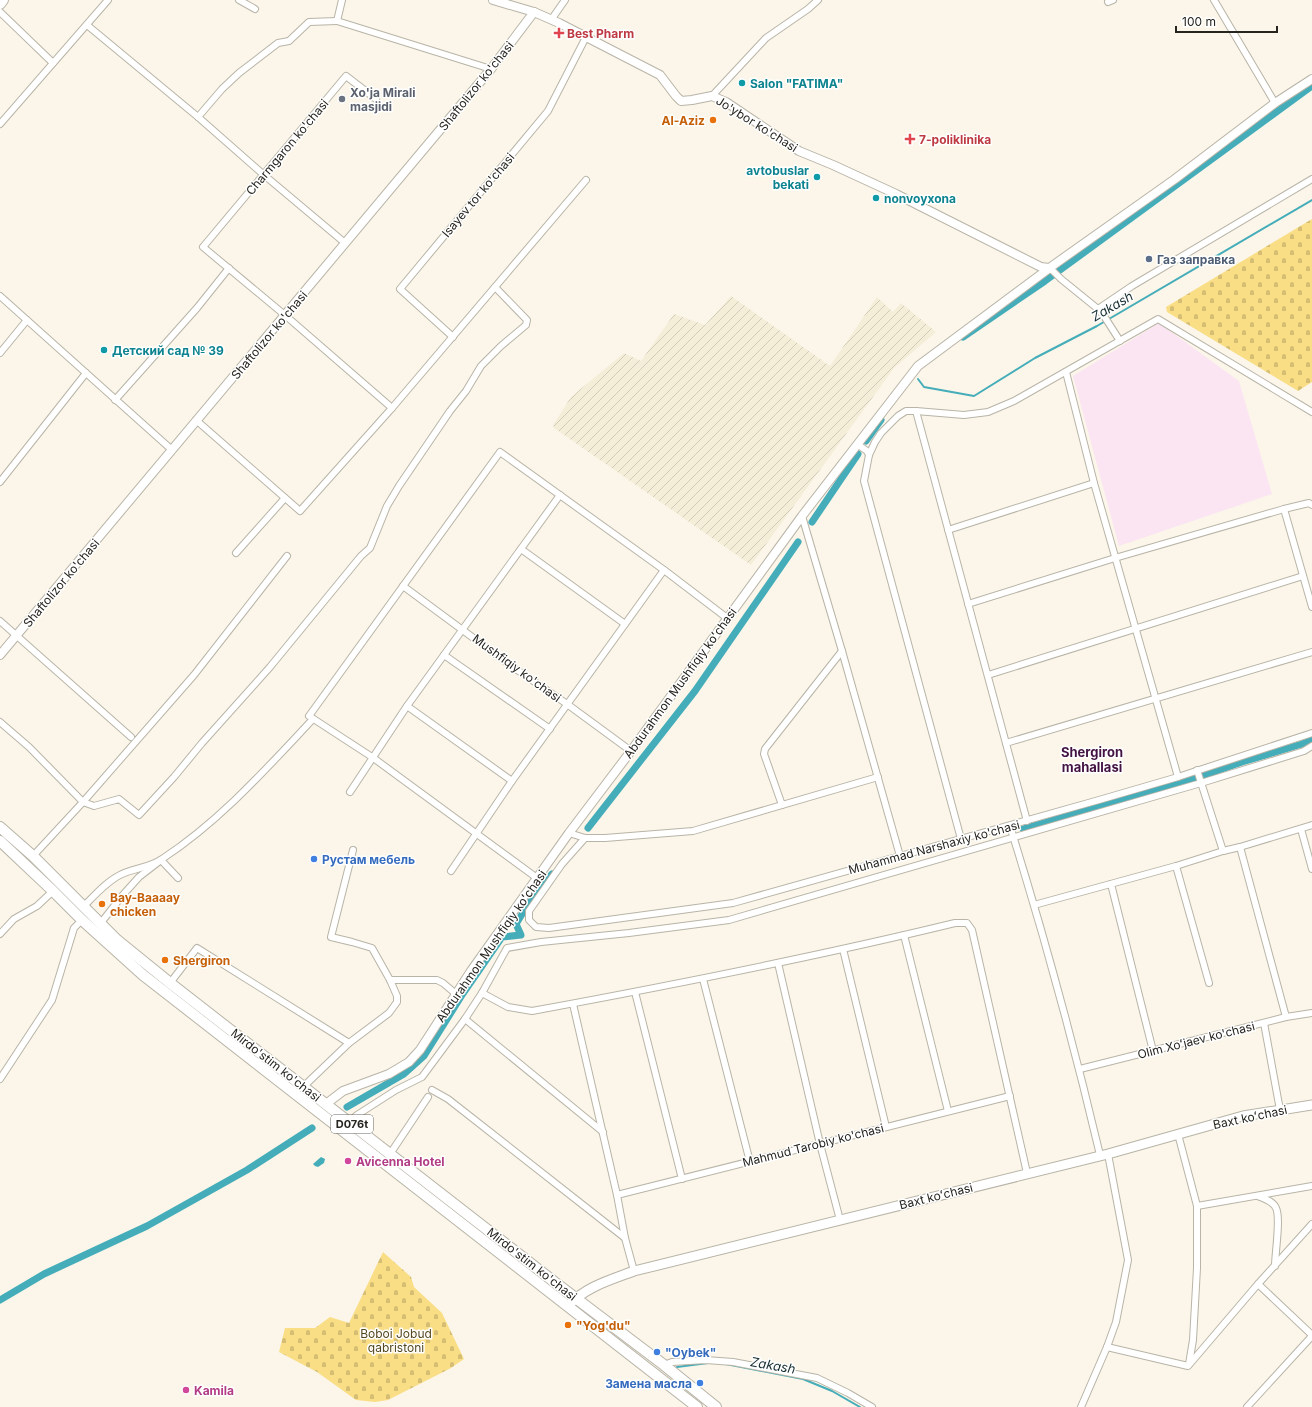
<svg xmlns="http://www.w3.org/2000/svg" width="1312" height="1407" font-family="Inter,sans-serif">
<style>
.industrial{fill:url(#industrial-furrows)}
.education{fill:#fbe5f3}
.cemetery{fill:url(#cemetery-stones)}
.water{fill:#44adb9}
.lines{fill:none;stroke-linecap:round;stroke-linejoin:round}
.stream{stroke:#44adb9;stroke-width:2}
.canal{stroke:#44adb9;stroke-width:7}
.minor-casing{stroke:#b8b4a7;stroke-width:8}
.tertiary-casing{stroke:#b8b4a7;stroke-width:10}
.secondary-casing{stroke:#b8b4a7;stroke-width:11}
.primary-casing{stroke:#b8b4a7;stroke-width:12}
.minor{stroke:#fff;stroke-width:6}
.tertiary{stroke:#fff;stroke-width:8}
.secondary{stroke:#fff;stroke-width:9}
.primary{stroke:#fff;stroke-width:10}
.health-dot{fill:#e0444e;stroke:#fff;stroke-width:1.5}
.culture-dot{fill:#0f9aa8;stroke:#fff;stroke-width:1.5}
.worship-dot{fill:#6b7280;stroke:#fff;stroke-width:1.5}
.food-dot{fill:#e8710a;stroke:#fff;stroke-width:1.5}
.service-dot{fill:#5c6f8a;stroke:#fff;stroke-width:1.5}
.shop-dot{fill:#3f7fe0;stroke:#fff;stroke-width:1.5}
.hotel-dot{fill:#d1479c;stroke:#fff;stroke-width:1.5}
.labels{text-anchor:middle;dominant-baseline:central;stroke-width:3;stroke-linejoin:round;paint-order:stroke}
.shield{fill:#fff;stroke:#666662;stroke-width:1}
.shield-label{font-size:11px;font-weight:bold;fill:#25241f}
.health-label{font-size:12px;font-weight:bold;fill:#be3a42;stroke:#fff;text-anchor:start}
.culture-label{font-size:12px;font-weight:bold;fill:#0d838f;stroke:#fff;text-anchor:start}
.street-label{font-size:12px;fill:#25241f;stroke:#fff}
.worship-label{font-size:12px;font-weight:bold;fill:#5b616d;stroke:#fff;text-anchor:start}
.food-label{font-size:12px;font-weight:bold;fill:#c56008;stroke:#fff;text-anchor:start}
.service-label{font-size:12px;font-weight:bold;fill:#4e5e75;stroke:#fff;text-anchor:start}
.shop-label{font-size:12px;font-weight:bold;fill:#366cbe;stroke:#fff;text-anchor:start}
.hotel-label{font-size:12px;font-weight:bold;fill:#b23c85;stroke:#fff;text-anchor:start}
.park-label{font-size:12px;fill:#554820;stroke:#fff}
.water-label{font-size:13px;font-style:italic;fill:#162e31;stroke:#fff}
.neighbourhood-label{font-size:13px;font-weight:bold;fill:#421242;stroke:#fff}
</style>
<defs>
<pattern id="industrial-furrows" width="10" height="10" patternUnits="userSpaceOnUse"><rect width="10" height="10" fill="#f4eed9"/><path d="M-1 1l2-2M0 10L10 0M9 11l2-2" fill="none" stroke="#d1ccba"/></pattern>
<pattern id="cemetery-stones" width="16" height="16" patternUnits="userSpaceOnUse"><rect width="16" height="16" fill="#f9de86"/><path d="M2 7V4a2 2 0 0 1 4 0v3zM10 15v-3a2 2 0 0 1 4 0v3z" fill="#d5be73"/></pattern>
</defs>
<rect width="100%" height="100%" fill="#fbf6e9"/>
<polygon class="industrial" points="731,296 830,366 877,297 893,312 901,303 936,332 894,368 751,565 554,428 553,425 571,397 624,353 641,361 674,314 705,325"/>
<polygon class="education" points="1159,323 1239,381 1272,494 1119,546 1073,376"/>
<g class="cemetery">
<polygon points="1312,219 1312,382 1298,391 1167,312 1166,307"/>
<polygon points="383,1252 411,1277 414,1287 442,1313 464,1359 451,1368 388,1400 375,1402 356,1400 317,1372 279,1352 285,1328 315,1328 330,1317 349,1323"/>
</g>
<polygon class="water" points="321,1157 325,1159 324,1163 318,1167 315,1166 313,1164"/>
<g class="lines">
<g class="stream">
<polyline points="918,379 924,387 974,396 1035,358 1097,326 1312,200"/>
<polyline points="726,1364 803,1379 832,1391 860,1407"/>
<polyline points="677,1367 708,1363"/>
</g>
<g class="canal">
<polyline points="963,337 1045,281 1312,86"/>
<polyline points="866,441 881,420"/>
<polyline points="812,522 858,454"/>
<polyline points="1205,775 1242,762 1302,744 1312,740"/>
<polyline points="588,828 695,691 798,542"/>
<polyline points="1023,829 1194,778"/>
<polyline points="347,1107 404,1074 424,1056 462,995 502,937 521,935 516,924 527,906 552,874"/>
<polyline points="0,1300 44,1274 147,1226 247,1170 312,1128"/>
</g>
<g class="minor-casing">
<g id="minor">
<polyline points="239,0 255,9"/>
<polyline points="342,0 337,21 491,69"/>
<polyline points="1214,0 1275,103"/>
<polyline points="1108,2 1113,0"/>
<polyline points="0,12 53,63"/>
<polyline points="551,20 565,0"/>
<polyline points="87,25 198,117 264,175 345,243"/>
<polyline points="712,96 766,38 808,9 818,0"/>
<polyline points="376,99 346,76 203,247 286,316 392,408"/>
<polyline points="198,117 222,89 239,73 278,43 289,41 309,22 337,21"/>
<polyline points="0,124 108,0"/>
<polyline points="1049,268 1053,271 1061,279 1098,309 1104,316 1120,341"/>
<polyline points="0,296 172,450"/>
<polyline points="1098,309 1132,286 1312,179"/>
<polyline points="453,337 400,289 548,111 586,37"/>
<polyline points="0,353 27,320"/>
<polyline points="1066,372 1094,483 1178,777"/>
<polyline points="115,400 197,308 229,268"/>
<polyline points="916,411 1027,821"/>
<polyline points="196,420 300,511 392,408 586,180"/>
<polyline points="857,444 867,451 869,455 864,481 961,839"/>
<polyline points="869,455 875,442 881,433 898,416 906,411 916,411 964,415 988,412 1014,401 1158,319 1312,412"/>
<polyline points="0,482 86,373"/>
<polyline points="1284,509 1312,607"/>
<polyline points="802,516 842,651 900,856"/>
<polyline points="948,530 1094,483"/>
<polyline points="521,549 625,624"/>
<polyline points="236,553 285,498"/>
<polyline points="403,586 510,665 567,704 631,751"/>
<polyline points="968,604 1115,558 1284,509 1309,503 1312,505"/>
<polyline points="0,621 131,737"/>
<polyline points="444,655 550,729"/>
<polyline points="988,675 1303,576"/>
<polyline points="407,706 512,781"/>
<polyline points="0,722 29,747 83,802 94,806 119,799 139,815 174,777 202,743 270,667 361,556 370,548 387,506 399,486 450,411 466,391 481,366 501,346 526,325 527,320 495,287"/>
<polyline points="1006,743 1312,652"/>
<polyline points="1197,770 1223,851"/>
<polyline points="350,792 407,706 560,495"/>
<polyline points="782,805 764,754 765,749 842,651"/>
<path d="M1010,826C1044,935 1074,1045 1100,1155"/>
<polyline points="1301,829 1312,869"/>
<polyline points="569,833 585,838 605,838 693,831 878,777"/>
<polyline points="585,838 562,864 529,911 529,920 536,927 549,928 733,903 1099,800 1178,777 1312,733"/>
<polyline points="1240,847 1286,1017"/>
<polyline points="33,856 83,802 194,675 287,556"/>
<polyline points="1176,866 1209,983"/>
<polyline points="451,871 512,781 664,570"/>
<polyline points="537,878 372,757 309,716 500,452 664,570 727,618"/>
<polyline points="1111,884 1153,1051"/>
<polyline points="1034,905 1176,866 1223,851 1240,847 1312,825"/>
<path d="M83,907C94,896 106,882 120,875C133,868 150,868 162,859C220,821 266,769 313,719"/>
<polyline points="100,924 122,896 139,877 161,860 178,878"/>
<polyline points="0,934 14,919 37,906 53,891"/>
<polyline points="904,935 948,1111"/>
<polyline points="843,949 886,1127"/>
<polyline points="778,963 820,1144 840,1220"/>
<polyline points="703,979 750,1162"/>
<polyline points="390,980 437,980 443,983 456,994"/>
<polyline points="170,983 197,948 349,1043"/>
<polyline points="635,992 682,1179"/>
<path d="M482,993L508,1007L532,1011C673,985 815,957 955,923H967L972,930L1027,1173"/>
<polyline points="573,1004 617,1195 625,1238 634,1271"/>
<polyline points="465,1019 603,1132"/>
<polyline points="1264,1023 1280,1110"/>
<polyline points="1080,1069 1286,1017 1312,1013"/>
<polyline points="0,1079 52,1000 74,928 82,920"/>
<polyline points="303,1087 349,1043 389,1013 397,1002 397,996 390,980 372,948 352,942 331,937 353,850"/>
<polyline points="432,1090 448,1099 625,1238"/>
<polyline points="349,1122 357,1115 396,1090 422,1077 465,1019 482,993 507,948 541,942 629,933 729,920 1201,783 1304,751 1312,746"/>
<polyline points="1178,1134 1197,1206 1197,1268 1193,1340 1189,1364"/>
<polyline points="390,1154 428,1097"/>
<polyline points="617,1195 1010,1096"/>
<path d="M1258,1196C1265,1199 1273,1201 1276,1208C1281,1218 1275,1253 1275,1266"/>
<polyline points="1197,1206 1312,1186"/>
<polyline points="1258,1284 1312,1335"/>
<polyline points="1107,1347 1188,1366 1258,1284 1312,1224"/>
<polyline points="664,1365 672,1362 706,1360 733,1362 817,1378 848,1393 872,1407"/>
<polyline points="1081,1407 1107,1347 1116,1322 1128,1260 1108,1154"/>
<polyline points="1247,1407 1312,1336"/>
</g>
</g>
<g class="tertiary-casing">
<g id="tertiary">
<polyline points="493,0 534,12 559,23 660,75 676,96 681,101 692,100 712,96 726,102 799,151 833,165 896,194 1041,267 1049,268"/>
<polyline points="0,655 491,69 534,12"/>
<polyline points="326,1104 343,1091 389,1074 409,1062 420,1050 471,971 569,833 631,751 802,516 918,366 1055,264 1175,179 1275,103 1312,79"/>
</g>
</g>
<g class="secondary-casing">
<path id="secondary" d="M568,1306C585,1287 610,1280 634,1271L1108,1154L1243,1116L1312,1105"/>
</g>
<g class="primary-casing">
<g id="primary">
<polyline points="0,4 3,0"/>
<polyline points="0,827 33,856 117,940 170,983 557,1284 664,1365 716,1407"/>
<polyline points="0,841 53,891 82,920 143,975 697,1407"/>
</g>
</g>
<use href="#minor" class="minor"/>
<use href="#tertiary" class="tertiary"/>
<use href="#secondary" class="secondary"/>
<use href="#primary" class="primary"/>
</g>
<g class="health-dot">
<path d="M557 27h4v4h4v4h-4v4h-4v-4h-4v-4h4z"/>
<path d="M908 133h4v4h4v4h-4v4h-4v-4h-4v-4h4z"/>
</g>
<g class="culture-dot">
<circle cx="742" cy="83" r="4"/>
<circle cx="817" cy="177" r="4"/>
<circle cx="876" cy="198" r="4"/>
<circle cx="104" cy="350" r="4"/>
</g>
<circle class="worship-dot" cx="342" cy="99" r="4"/>
<g class="food-dot">
<circle cx="713" cy="120" r="4"/>
<circle cx="102" cy="904" r="4"/>
<circle cx="165" cy="960" r="4"/>
<circle cx="568" cy="1325" r="4"/>
</g>
<circle class="service-dot" cx="1149" cy="259" r="4"/>
<g class="shop-dot">
<circle cx="314" cy="859" r="4"/>
<circle cx="657" cy="1352" r="4"/>
<circle cx="700" cy="1383" r="4"/>
</g>
<g class="hotel-dot">
<circle cx="348" cy="1161" r="4"/>
<circle cx="186" cy="1390" r="4"/>
</g>
<g class="labels">
<rect class="shield" x="331" y="1115" width="42" height="18" rx="3"/>
<g class="shield-label">
<text x="352" y="1124">D076t</text>
</g>
<g class="health-label">
<text x="567" y="33">Best Pharm</text>
<text x="919" y="139">7-poliklinika</text>
</g>
<g class="culture-label">
<text x="750" y="83">Salon "FATIMA"</text>
<text x="809" y="170" text-anchor="end">avtobuslar<tspan x="809" dy="14">bekati</tspan></text>
<text x="884" y="198">nonvoyxona</text>
<text x="112" y="350">Детский сад № 39</text>
</g>
<g class="street-label">
<text transform="translate(476 86) rotate(-51)">Shaftolizor ko'chasi</text>
<text transform="translate(757 124) rotate(32)">Jo'ybor ko'chasi</text>
<text transform="translate(287 147) rotate(-50)">Charmgaron ko'chasi</text>
<text transform="translate(478 195) rotate(-50)">Isayev tor ko'chasi</text>
<text transform="translate(269 335) rotate(-50)">Shaftolizor ko'chasi</text>
<text transform="translate(61 583) rotate(-50)">Shaftolizor ko'chasi</text>
<text transform="translate(517 668) rotate(36)">Mushfiqiy ko'chasi</text>
<text transform="translate(680 683) rotate(-54)">Abdurahmon Mushfiqiy koʻchasi</text>
<text transform="translate(934 847) rotate(-15)">Muhammad Narshaxiy ko'chasi</text>
<text transform="translate(491 946) rotate(-55)">Abdurahmon Mushfiqiy koʻchasi</text>
<text transform="translate(1196 1040) rotate(-14)">Olim Xoʻjaev ko'chasi</text>
<text transform="translate(276 1065) rotate(38)">Mirdo'stim ko'chasi</text>
<text transform="translate(1250 1117) rotate(-12)">Baxt koʻchasi</text>
<text transform="translate(813 1145) rotate(-14)">Mahmud Tarobiy ko'chasi</text>
<text transform="translate(936 1196) rotate(-14)">Baxt koʻchasi</text>
<text transform="translate(532 1264) rotate(38)">Mirdo'stim ko'chasi</text>
</g>
<g class="worship-label">
<text x="350" y="92">Xo'ja Mirali<tspan x="350" dy="14">masjidi</tspan></text>
</g>
<g class="food-label">
<text x="705" y="120" text-anchor="end">Al-Aziz</text>
<text x="110" y="897">Bay-Baaaay<tspan x="110" dy="14">chicken</tspan></text>
<text x="173" y="960">Shergiron</text>
<text x="576" y="1325">"Yog'du"</text>
</g>
<g class="service-label">
<text x="1157" y="259">Газ заправка</text>
</g>
<g class="shop-label">
<text x="322" y="859">Рустам мебель</text>
<text x="665" y="1352">"Oybek"</text>
<text x="692" y="1383" text-anchor="end">Замена масла</text>
</g>
<g class="hotel-label">
<text x="356" y="1161">Avicenna Hotel</text>
<text x="194" y="1390">Kamila</text>
</g>
<g class="park-label">
<text x="396" y="1333">Boboi Jobud<tspan x="396" dy="14">qabristoni</tspan></text>
</g>
<g class="water-label">
<text transform="translate(1112 306) rotate(-30)">Zakash</text>
<text transform="translate(773 1365) rotate(10)">Zakash</text>
</g>
<g class="neighbourhood-label">
<text x="1092" y="752">Shergiron<tspan x="1092" dy="15">mahallasi</tspan></text>
</g>
</g>
<path d="M1176 26v6h101v-6" fill="none" stroke="#25241f" stroke-width="2"/>
<text x="1182" y="26" font-size="12" fill="#25241f" stroke="#ffffff" stroke-width="3" paint-order="stroke">100 m</text>
</svg>
